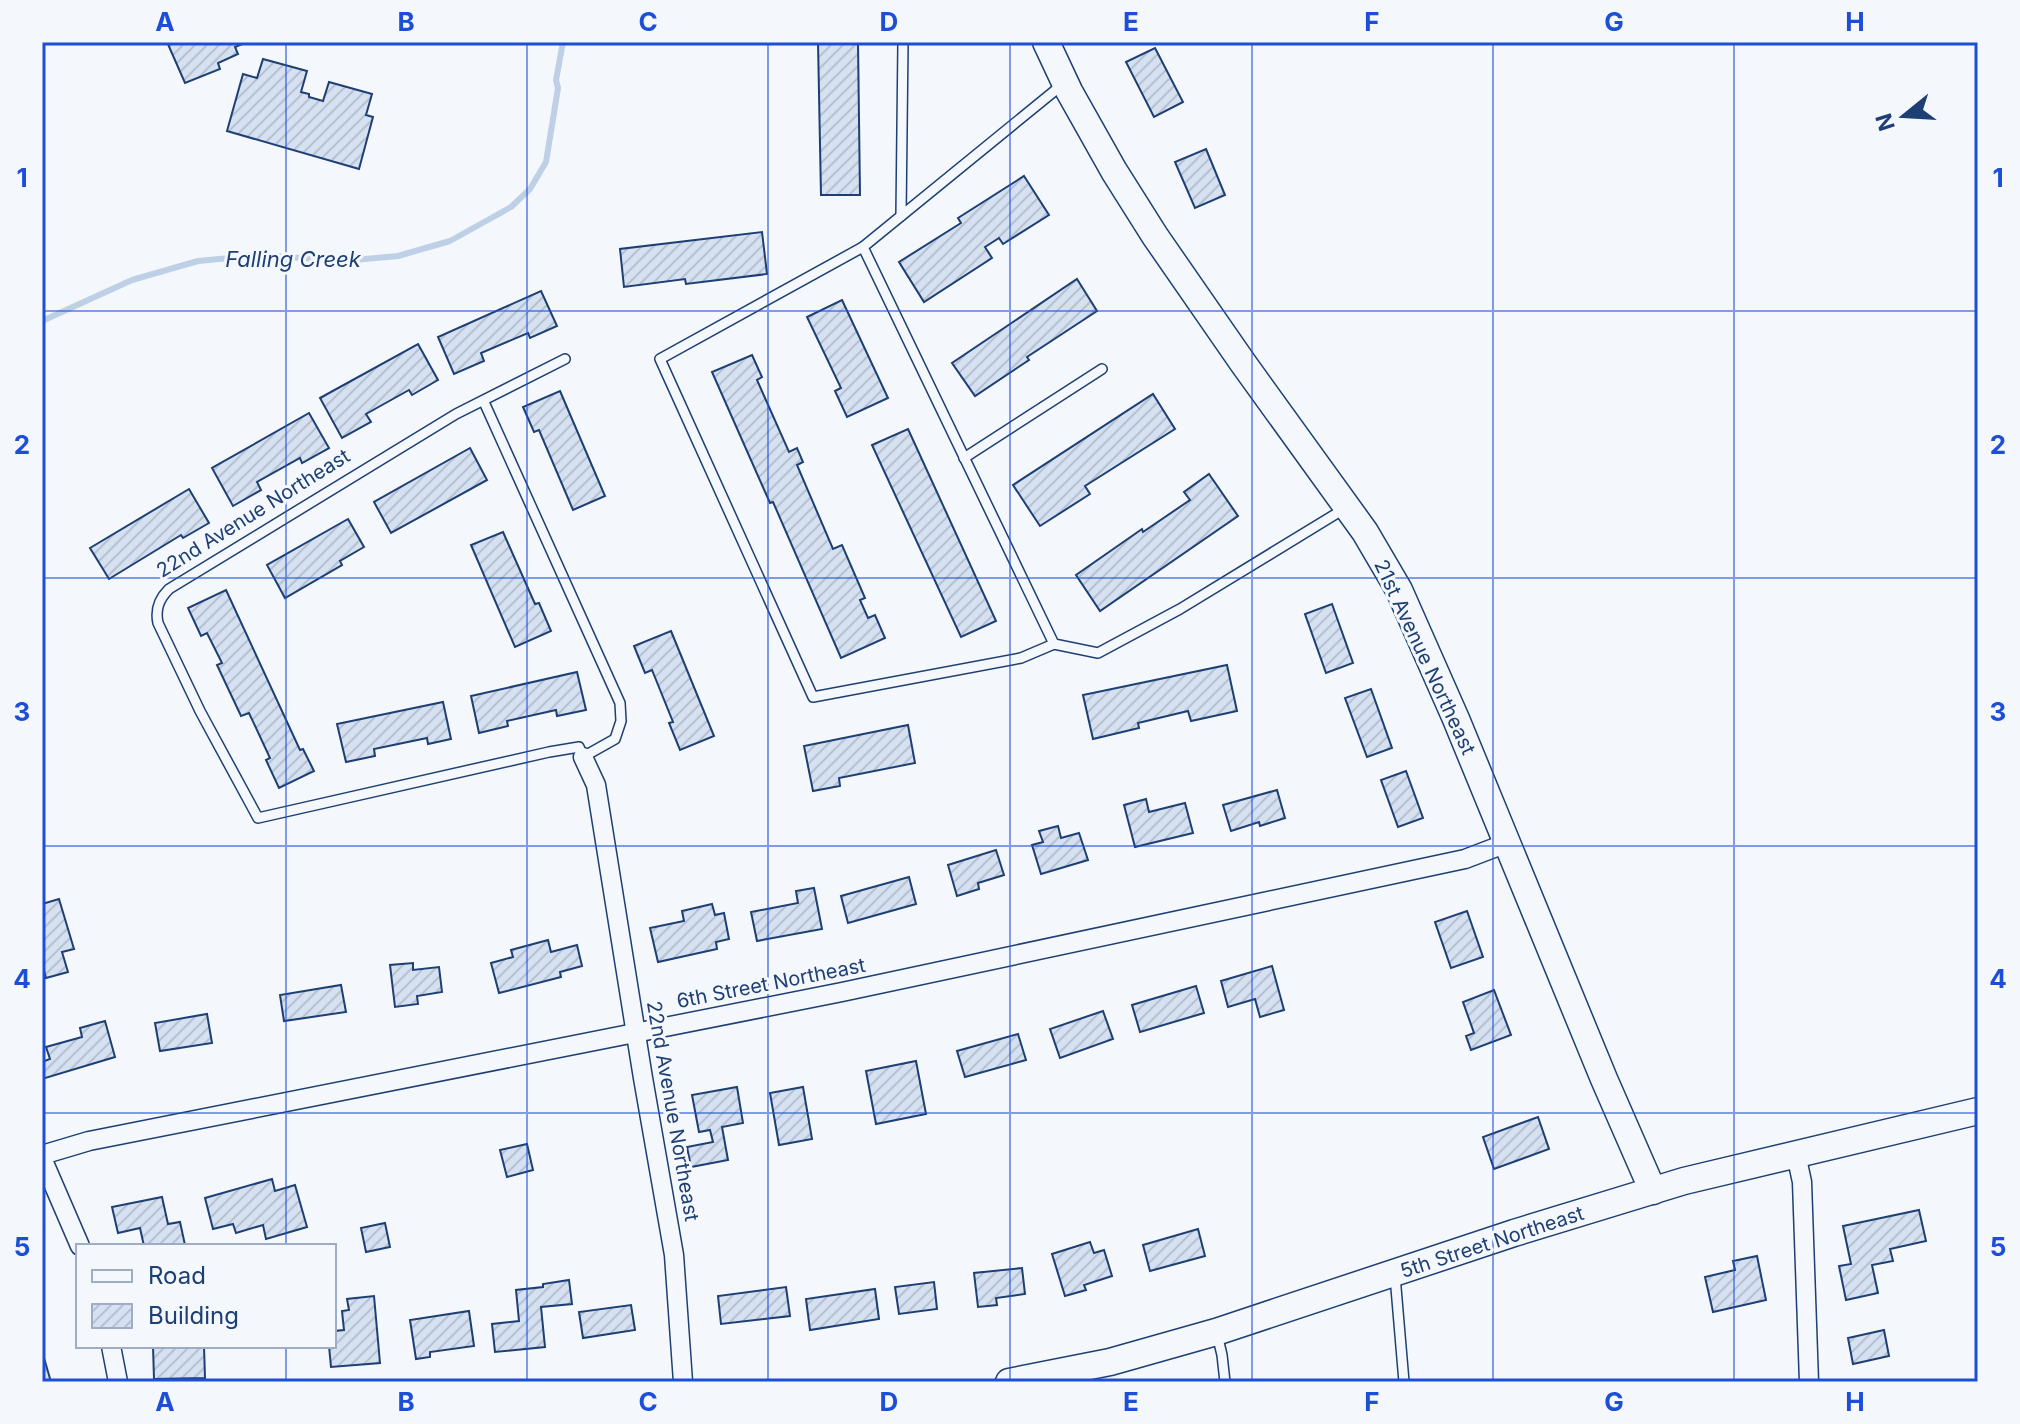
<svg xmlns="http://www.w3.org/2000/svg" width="2020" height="1424" font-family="Inter,sans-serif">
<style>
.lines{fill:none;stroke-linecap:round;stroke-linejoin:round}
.stream{stroke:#bed0e5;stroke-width:6}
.building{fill:url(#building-hatch);stroke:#1d3f73;stroke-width:2}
.lane-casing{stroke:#1d3f73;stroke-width:12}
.street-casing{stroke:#1d3f73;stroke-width:21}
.secondary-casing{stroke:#1d3f73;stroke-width:29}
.lane{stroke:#f4f7fb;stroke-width:9}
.street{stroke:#f4f7fb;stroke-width:18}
.secondary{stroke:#f4f7fb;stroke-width:26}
.grid{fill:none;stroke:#1d4ed8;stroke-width:2;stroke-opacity:0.55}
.labels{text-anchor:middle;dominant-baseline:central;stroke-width:6;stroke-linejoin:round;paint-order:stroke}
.street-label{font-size:20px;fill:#1d3f73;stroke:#f4f7fb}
.water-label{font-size:22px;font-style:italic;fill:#1d3f73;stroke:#f4f7fb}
.neatline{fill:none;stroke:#1d4ed8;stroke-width:3}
.grid-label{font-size:26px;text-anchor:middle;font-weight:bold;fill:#1d4ed8}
</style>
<defs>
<pattern id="building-hatch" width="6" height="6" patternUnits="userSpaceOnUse" patternTransform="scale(2)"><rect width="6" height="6" fill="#d5e0f0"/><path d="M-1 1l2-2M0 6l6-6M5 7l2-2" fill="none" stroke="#b6c1d1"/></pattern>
</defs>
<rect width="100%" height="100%" fill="#f4f7fb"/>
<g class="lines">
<polyline class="stream" points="42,321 132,280 198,261 261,255 343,261 398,256 450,241 511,207 530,189 546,162 558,88 556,80 563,42"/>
</g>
<g class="building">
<polygon points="167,42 247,42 235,47 238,54 218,63 220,69 185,83"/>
<polygon points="818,42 858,42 860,195 821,195"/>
<polygon points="1155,48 1183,102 1154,117 1126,62"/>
<polygon points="263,59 307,71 301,92 309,94 309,97 323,101 329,82 372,94 366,115 373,117 359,169 227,131 243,74 257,78"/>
<polygon points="1206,149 1225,195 1195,208 1175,162"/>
<polygon points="1024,176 1049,215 1003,244 999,238 985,247 992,258 924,302 899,262 961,223 958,218"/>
<polygon points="762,232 767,274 686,284 685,279 624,287 620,249"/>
<polygon points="1077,279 1097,311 1027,357 1029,360 975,396 952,363"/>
<polygon points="541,291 557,326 530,338 528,333 481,353 484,361 454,374 438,337"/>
<polygon points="842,300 888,398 847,417 835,391 841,388 807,317"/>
<polygon points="418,344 438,380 412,395 409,390 366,414 371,422 342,438 320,398"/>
<polygon points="752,355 762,377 757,380 789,452 797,448 803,462 797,465 833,549 842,545 865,598 860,600 868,618 875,615 885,638 841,658 773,502 770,503 712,372"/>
<polygon points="560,391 605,496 573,510 539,430 534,432 523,407"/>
<polygon points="1153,394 1175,429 1085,486 1090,494 1040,526 1013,485"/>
<polygon points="309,413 329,448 302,463 300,458 257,482 261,490 233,506 212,468"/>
<polygon points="908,429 996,621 961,637 872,445"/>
<polygon points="470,448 487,480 391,533 374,502"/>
<polygon points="1209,474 1238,516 1100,611 1076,575 1142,529 1143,532 1190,500 1184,492"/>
<polygon points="189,489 209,523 183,538 181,535 109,579 90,548"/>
<polygon points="348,519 364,547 340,561 342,565 285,598 267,565"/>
<polygon points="503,532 535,604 539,603 551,631 515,647 471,545"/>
<polygon points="226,590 300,750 303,749 314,771 279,788 266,760 270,758 249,713 241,716 217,665 222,663 207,633 201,636 188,608"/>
<polygon points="1332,604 1353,663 1326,673 1305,614"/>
<polygon points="671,631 714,736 680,750 669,723 673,722 652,670 645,673 634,646"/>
<polygon points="1227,665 1237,711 1191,721 1188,711 1138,723 1139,728 1093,739 1083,695"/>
<polygon points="577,672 586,710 557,716 556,710 507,721 508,726 479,733 471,696"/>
<polygon points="1371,689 1392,748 1367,757 1345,698"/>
<polygon points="443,702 451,739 428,744 427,738 374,749 375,756 346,762 337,724"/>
<polygon points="908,725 915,763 839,778 840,786 813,791 804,746"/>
<polygon points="1406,771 1423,818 1398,827 1381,780"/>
<polygon points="1277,790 1285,818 1260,826 1259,822 1231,831 1223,805"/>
<polygon points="1146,799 1149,812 1185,803 1193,833 1135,847 1124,805"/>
<polygon points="1058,826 1061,838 1079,833 1088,860 1041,874 1032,845 1043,842 1039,831"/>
<polygon points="996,850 1004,875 978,883 979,889 957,896 948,865"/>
<polygon points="909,877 916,904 848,923 841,896"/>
<polygon points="814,888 822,929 757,941 751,912 798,903 796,891"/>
<polygon points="59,899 74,949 62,952 68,972 46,978 42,963 42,904"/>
<polygon points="712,904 715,915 724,913 729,939 716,942 717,949 658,962 650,928 684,921 682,911"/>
<polygon points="1467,911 1483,957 1451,968 1435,922"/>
<polygon points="548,940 551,952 577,945 582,966 560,972 561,977 499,993 491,963 513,957 511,950"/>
<polygon points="413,963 413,970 439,967 442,992 417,996 418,1004 395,1007 390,965"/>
<polygon points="1272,966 1284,1010 1260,1017 1255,999 1228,1007 1221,981"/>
<polygon points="341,985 346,1012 284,1021 280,995"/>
<polygon points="1196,986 1204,1013 1140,1032 1132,1005"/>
<polygon points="1494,990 1511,1035 1471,1050 1466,1036 1474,1033 1463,1002"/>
<polygon points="1103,1011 1113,1039 1060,1058 1050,1029"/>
<polygon points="207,1014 212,1043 160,1051 155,1023"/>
<polygon points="105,1021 115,1057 42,1079 42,1062 50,1059 46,1047 82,1037 80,1028"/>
<polygon points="1018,1034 1026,1060 965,1077 957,1051"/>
<polygon points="916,1061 926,1114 876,1124 866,1071"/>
<polygon points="737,1087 743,1123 722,1127 728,1160 691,1167 687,1147 713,1142 710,1130 699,1132 692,1095"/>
<polygon points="803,1087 812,1139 779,1145 770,1093"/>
<polygon points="1538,1117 1549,1149 1494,1169 1483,1137"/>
<polygon points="527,1144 533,1170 507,1177 500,1150"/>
<polygon points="272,1179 275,1191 295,1185 307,1227 266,1239 263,1225 236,1233 233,1224 213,1229 205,1198"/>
<polygon points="162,1197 168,1224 180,1222 185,1245 144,1246 140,1228 118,1233 112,1207"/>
<polygon points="1919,1210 1926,1241 1890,1249 1893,1261 1872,1265 1878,1293 1846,1300 1839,1266 1851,1264 1843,1226"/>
<polygon points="385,1223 390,1247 366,1252 361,1228"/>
<polygon points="1198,1229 1205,1256 1150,1271 1143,1245"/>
<polygon points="1090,1242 1094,1253 1104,1250 1112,1276 1084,1285 1086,1290 1065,1296 1052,1254"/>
<polygon points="1757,1256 1766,1300 1713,1312 1705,1277 1735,1270 1733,1261"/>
<polygon points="1022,1268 1025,1294 996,1298 997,1305 978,1307 974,1273"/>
<polygon points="569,1280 572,1304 541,1307 545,1347 495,1352 492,1324 519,1321 516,1290 543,1287 543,1284"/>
<polygon points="934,1282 937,1309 899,1314 895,1287"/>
<polygon points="786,1287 790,1316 721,1324 718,1296"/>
<polygon points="875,1289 879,1319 810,1330 806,1299"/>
<polygon points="374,1296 380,1363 331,1367 329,1346 334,1346 334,1331 344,1330 342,1311 349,1310 347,1299"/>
<polygon points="631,1305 635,1330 583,1338 579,1312"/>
<polygon points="469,1311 474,1346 430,1352 430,1357 416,1359 410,1320"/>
<polygon points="1884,1330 1889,1356 1853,1364 1848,1338"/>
<polygon points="153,1346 204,1346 205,1378 154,1379"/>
<polygon points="42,1351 51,1382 42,1382"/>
</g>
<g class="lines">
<g class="lane-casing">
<g id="lane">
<polyline points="1063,84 863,247 1054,644 1098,653 1180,609 1344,509"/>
<polyline points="901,216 903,42"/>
<polyline points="863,247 660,359 813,697 1021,658 1054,644"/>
<path d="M484,402L620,703L621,721L615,739L583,757L579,747L549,752L258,818L200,711L158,623C155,609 159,599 169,589L456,414L565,359"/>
<polyline points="964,458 1102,369"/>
<polyline points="1395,1276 1404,1382"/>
<polyline points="1217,1334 1222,1355 1225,1382"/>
</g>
</g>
<g class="street-casing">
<g id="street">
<polyline points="583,757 596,785 643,1078 674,1255 683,1382"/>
<polyline points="1796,1154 1802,1182 1809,1382"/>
<polyline points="42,1155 89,1141 842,992 1465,859 1507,843"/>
<polyline points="42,1158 80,1246"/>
<polyline points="111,1346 118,1382"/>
</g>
</g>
<g class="secondary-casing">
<g id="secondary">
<polyline points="1046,42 1069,91 1114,171 1155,236 1243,363 1365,532 1399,590 1456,719 1604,1079 1653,1191"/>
<polyline points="1009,1382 1110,1362 1216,1332 1514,1233 1684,1181 1978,1111"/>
</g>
</g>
<use href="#lane" class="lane"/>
<use href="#street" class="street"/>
<use href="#secondary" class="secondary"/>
</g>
<path class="grid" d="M286,42V1246M527,42V1382M768,42V1382M1010,42V1382M1252,42V1382M1493,42V1382M1734,42V1382M42,311H1978M42,578H1978M42,846H1978M42,1113H1978M286,1346V1382"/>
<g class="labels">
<g class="street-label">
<text transform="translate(253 513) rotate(-32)">22nd Avenue Northeast</text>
<text transform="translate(1425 657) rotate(65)">21st Avenue Northeast</text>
<text transform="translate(771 983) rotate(-11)">6th Street Northeast</text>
<text transform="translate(673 1111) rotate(80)">22nd Avenue Northeast</text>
<text transform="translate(1492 1242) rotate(-18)">5th Street Northeast</text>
</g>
<g class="water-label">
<text x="293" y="259">Falling Creek</text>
</g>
</g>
<rect width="2020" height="1424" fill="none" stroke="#f4f7fb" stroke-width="88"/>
<rect x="76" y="1244" width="260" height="104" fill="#f4f7fb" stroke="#9eadc5" stroke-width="2"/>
<rect x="92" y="1270" width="40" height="12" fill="#f4f7fb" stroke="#9eadc5" stroke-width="2"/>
<text x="148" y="1284" font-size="24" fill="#1d3f73">Road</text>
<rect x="92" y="1304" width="40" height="24" fill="url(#building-hatch)" stroke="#9eadc5" stroke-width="2"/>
<text x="148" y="1324" font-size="24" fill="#1d3f73">Building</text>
<g transform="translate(1904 116) rotate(252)" stroke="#f4f7fb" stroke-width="6" paint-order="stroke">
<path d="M0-6L14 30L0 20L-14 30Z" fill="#1d3f73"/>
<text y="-12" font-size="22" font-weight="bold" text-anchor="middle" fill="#1d3f73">N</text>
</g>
<rect x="44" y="44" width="1932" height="1336" class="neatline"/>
<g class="grid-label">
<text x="165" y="31">A</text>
<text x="406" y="31">B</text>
<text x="648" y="31">C</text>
<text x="889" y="31">D</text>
<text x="1131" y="31">E</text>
<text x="1372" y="31">F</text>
<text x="1614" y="31">G</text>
<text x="1855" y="31">H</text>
<text x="22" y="187">1</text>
<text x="1998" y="187">1</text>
<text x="22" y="454">2</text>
<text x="1998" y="454">2</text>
<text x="22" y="721">3</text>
<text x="1998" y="721">3</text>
<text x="22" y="988">4</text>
<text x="1998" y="988">4</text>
<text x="22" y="1256">5</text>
<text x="1998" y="1256">5</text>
<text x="165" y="1411">A</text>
<text x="406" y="1411">B</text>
<text x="648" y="1411">C</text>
<text x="889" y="1411">D</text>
<text x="1131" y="1411">E</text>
<text x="1372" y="1411">F</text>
<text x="1614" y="1411">G</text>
<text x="1855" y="1411">H</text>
</g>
</svg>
